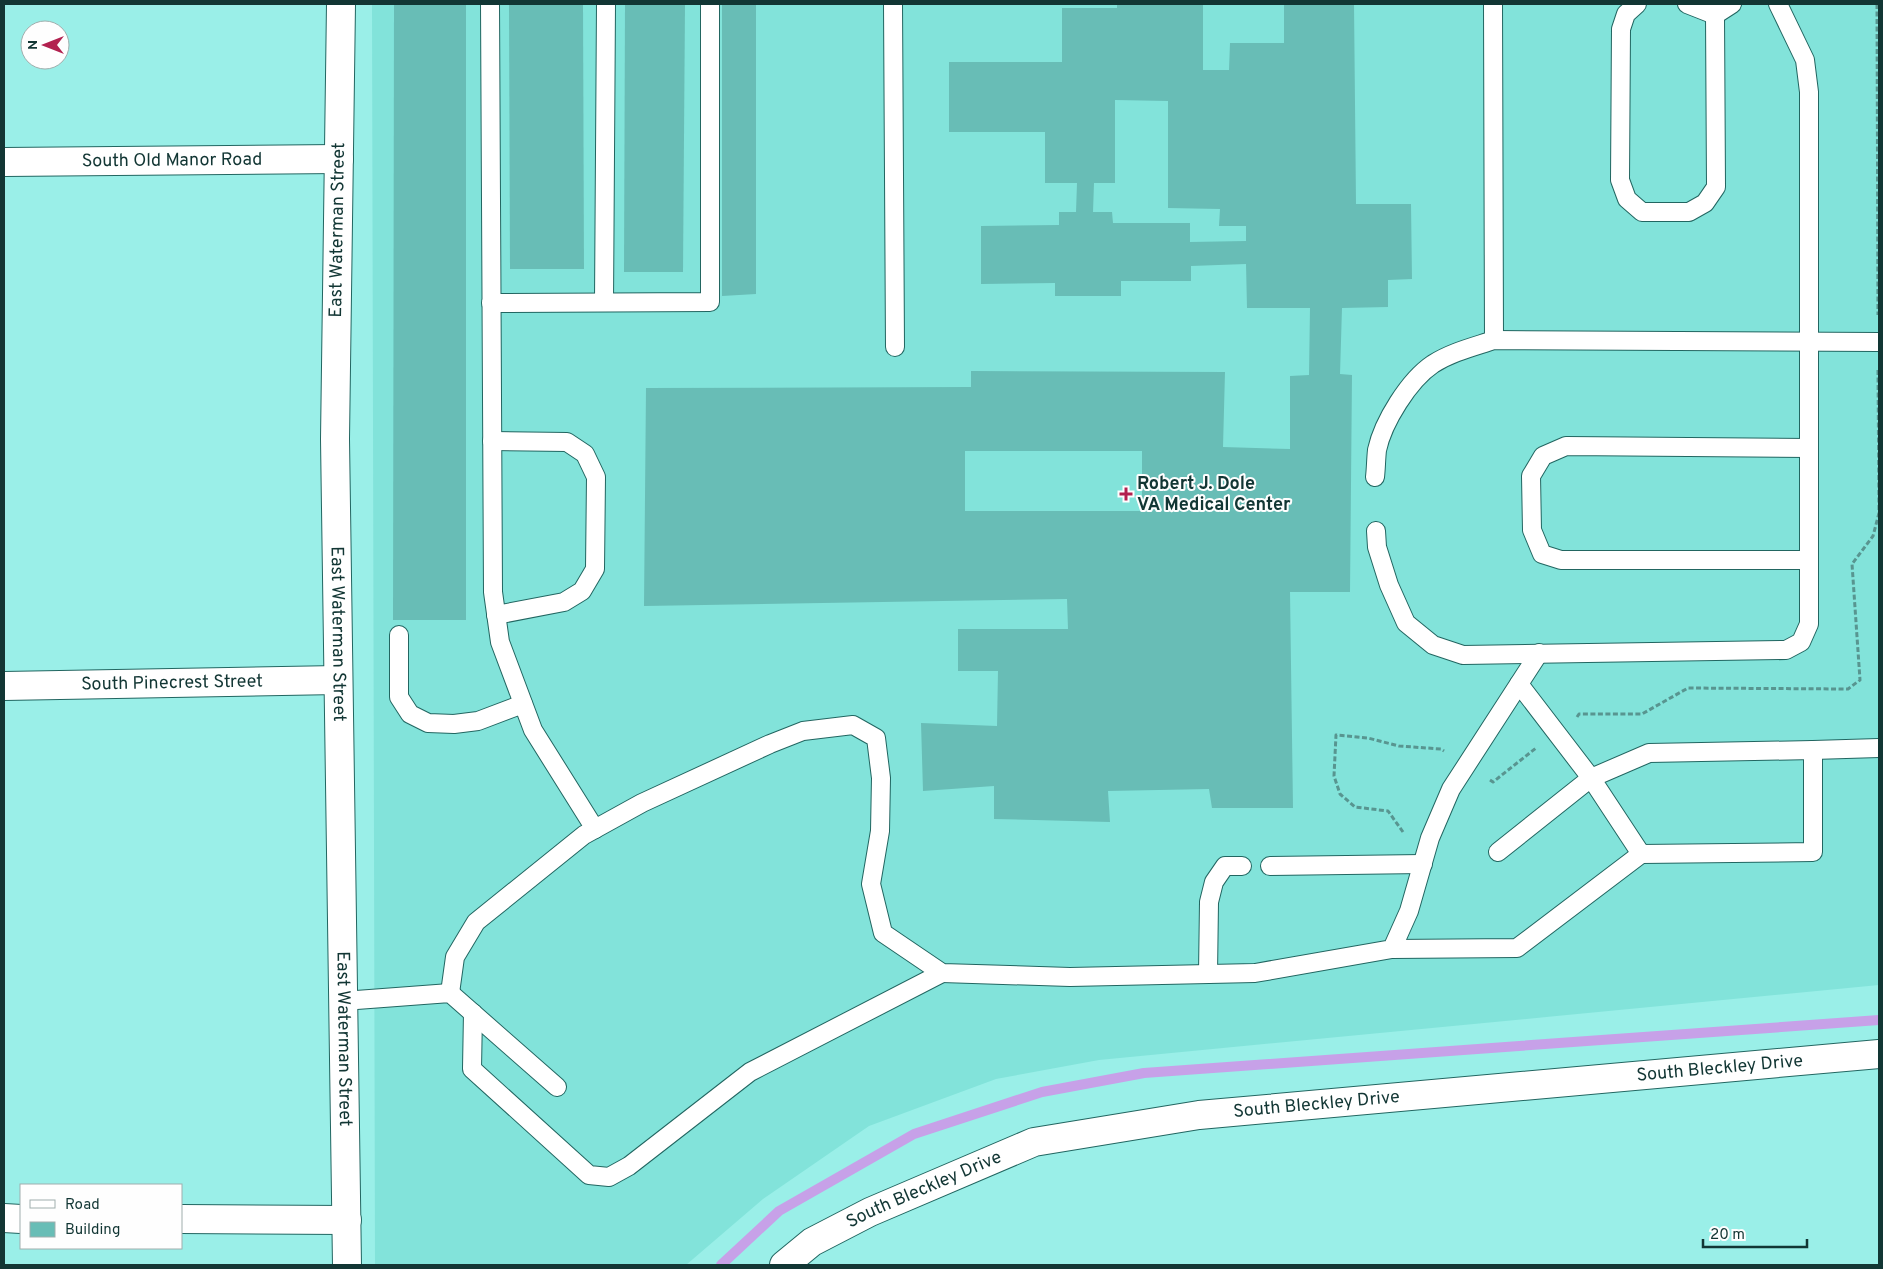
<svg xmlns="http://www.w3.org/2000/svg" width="1883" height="1269" font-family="Overpass,sans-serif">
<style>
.built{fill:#82e3da}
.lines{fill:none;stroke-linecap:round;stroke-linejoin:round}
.stream{stroke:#c7a1e8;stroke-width:10}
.building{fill:#68bdb6;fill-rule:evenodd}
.lane-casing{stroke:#226661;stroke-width:20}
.street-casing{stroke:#226661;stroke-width:30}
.path{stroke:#589590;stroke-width:3;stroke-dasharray:5 2.5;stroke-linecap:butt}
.lane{stroke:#fff;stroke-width:18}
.street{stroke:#fff;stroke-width:28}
.poi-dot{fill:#b2214f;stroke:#fefefe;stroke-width:2}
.labels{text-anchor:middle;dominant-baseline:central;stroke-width:4;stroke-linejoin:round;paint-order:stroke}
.street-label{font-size:18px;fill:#123634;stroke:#fefefe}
.poi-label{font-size:18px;font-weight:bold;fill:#123634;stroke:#fefefe;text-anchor:start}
</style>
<rect width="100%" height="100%" fill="#9aefe8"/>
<polygon class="built" points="372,4 1879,4 1879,985 1099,1060 996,1079 869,1126 763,1199 686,1265 375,1265"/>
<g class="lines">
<polyline class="stream" points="721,1265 779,1211 914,1134 1042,1092 1144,1073 1879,1020"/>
</g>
<g class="building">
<polygon points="394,4 466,4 466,620 393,620"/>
<polygon points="509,4 583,4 584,269 510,269"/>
<polygon points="625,4 685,4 683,272 624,272"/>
<polygon points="722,4 756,4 756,294 722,296"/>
<path d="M1117,4H1203V70H1229L1230,43H1284V4H1354L1356,204H1411L1412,279L1388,280V307L1342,308L1340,374L1352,375L1350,592H1290L1293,808H1212L1209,789L1108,791L1110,822L994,819V786L923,791L921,723L997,726L998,671H958V629H1068L1067,599L644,606L646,388L971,387V371L1225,372L1223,447L1290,449V376L1309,375L1310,308H1247L1246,264L1191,266V281H1121V296H1055V283L981,284V226L1059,225V212H1076L1077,183H1045V132H949V62H1062V8H1117ZM1115,100L1168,101V208L1220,209L1219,226H1246V241L1190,242V223H1113L1112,212H1093L1094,183H1115ZM965,451H1142V511H965Z"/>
</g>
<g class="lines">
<g class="lane-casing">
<g id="lane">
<polyline points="490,4 493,592 500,642 533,730 595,829"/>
<polyline points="893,4 895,347"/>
<polyline points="1493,4 1494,340"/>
<polyline points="1637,4 1626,14 1621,29 1620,180 1627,199 1642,212 1689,212 1705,203 1716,187 1715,15"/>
<polyline points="1687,4 1715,15"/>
<polyline points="1715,15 1732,4"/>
<polyline points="604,302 606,4"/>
<polyline points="491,303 710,302 710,4"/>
<polyline points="492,441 567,442 585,454 596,477 595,569 582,591 564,602 496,615"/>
<polyline points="1809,448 1566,446 1543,456 1531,476 1532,530 1542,554 1561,560 1809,560"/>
<path d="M1375,477C1376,469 1376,459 1377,450C1383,422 1409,380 1433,364C1452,352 1473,347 1494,340L1879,342"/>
<polyline points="1376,531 1377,547 1389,585 1406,623 1433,645 1463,655 1786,650 1801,642 1809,624 1809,92 1805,60 1778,4"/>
<polyline points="399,635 399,697 410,714 428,723 454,724 478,721 523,704"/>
<polyline points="1813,750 1879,748"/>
<polyline points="1498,852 1591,778 1641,854 1813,852 1813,750 1649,753 1591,778 1519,684"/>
<polyline points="1270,866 1423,864"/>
<polyline points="1392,949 1517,948 1641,854"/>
<polyline points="1208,974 1209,902 1214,882 1225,866 1242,866"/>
<polyline points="450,993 455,957 476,922 584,835 642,803 770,744 803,731 853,725 876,738 881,778 880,831 871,884 883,933 942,973 1070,977 1255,973 1392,949 1409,911 1430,838 1451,789 1539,653"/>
<polyline points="343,1001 450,993 557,1087"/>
<polyline points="473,1013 472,1069 589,1175 609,1177 629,1166 750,1072 942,973"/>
</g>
</g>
<g class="street-casing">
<g id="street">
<path id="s1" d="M341,4L335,439L347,1265"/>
<path id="s2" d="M4,162L339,159"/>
<path id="s3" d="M4,686L338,680"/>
<polyline points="4,1218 21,1219"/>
<polyline points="181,1219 347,1220"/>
<path id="s4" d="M784,1265L812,1242L870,1212L1034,1142L1199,1115L1879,1054"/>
</g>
</g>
<g class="path">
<polyline points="1877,4 1878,315"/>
<polyline points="1577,717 1579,714 1642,714 1688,688 1848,689 1860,680 1852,564 1873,536 1879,513 1878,369"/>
<polyline points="1490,780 1493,782 1536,748"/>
<polyline points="1403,832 1388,811 1355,807 1340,794 1334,776 1336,735 1368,738 1399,746 1441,749 1444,751"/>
</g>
<use href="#lane" class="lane"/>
<use href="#street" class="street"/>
</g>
<path class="poi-dot" d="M1123.5 486.5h5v5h5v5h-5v5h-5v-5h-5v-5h5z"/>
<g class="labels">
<g class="street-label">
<text stroke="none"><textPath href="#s2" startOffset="168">South Old Manor Road</textPath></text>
<text transform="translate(338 230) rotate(-89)">East Waterman Street</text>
<text stroke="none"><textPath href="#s1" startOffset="630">East Waterman Street</textPath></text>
<text stroke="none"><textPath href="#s3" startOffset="168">South Pinecrest Street</textPath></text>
<text stroke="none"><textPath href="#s1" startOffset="1035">East Waterman Street</textPath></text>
<text stroke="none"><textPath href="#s4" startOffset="970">South Bleckley Drive</textPath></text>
<text stroke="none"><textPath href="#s4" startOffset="565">South Bleckley Drive</textPath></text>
<text stroke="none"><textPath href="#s4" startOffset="160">South Bleckley Drive</textPath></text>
</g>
<g class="poi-label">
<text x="1137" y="484">Robert J. Dole<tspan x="1137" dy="21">VA Medical Center</tspan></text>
</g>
</g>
<rect width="1883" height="1269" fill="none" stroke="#123634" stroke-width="10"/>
<rect x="20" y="1184" width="162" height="65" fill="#fefefe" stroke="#a0aead"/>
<rect x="30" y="1200" width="25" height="8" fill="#ffffff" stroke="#a0aead"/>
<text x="65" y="1209" font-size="15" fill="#123634">Road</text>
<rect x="30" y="1222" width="25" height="15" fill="#68bdb6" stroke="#a0aead"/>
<text x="65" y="1234" font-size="15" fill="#123634">Building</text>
<g transform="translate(45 45) rotate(270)"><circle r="24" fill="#fefefe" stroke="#a0aead"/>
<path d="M0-4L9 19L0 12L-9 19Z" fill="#b2214f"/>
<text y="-8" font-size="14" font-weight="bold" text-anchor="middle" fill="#123634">N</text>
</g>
<path d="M1703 1239v8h104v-8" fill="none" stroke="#123634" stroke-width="2.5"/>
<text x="1710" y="1239" font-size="15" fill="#123634" stroke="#fefefe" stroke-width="4" paint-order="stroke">20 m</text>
</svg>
